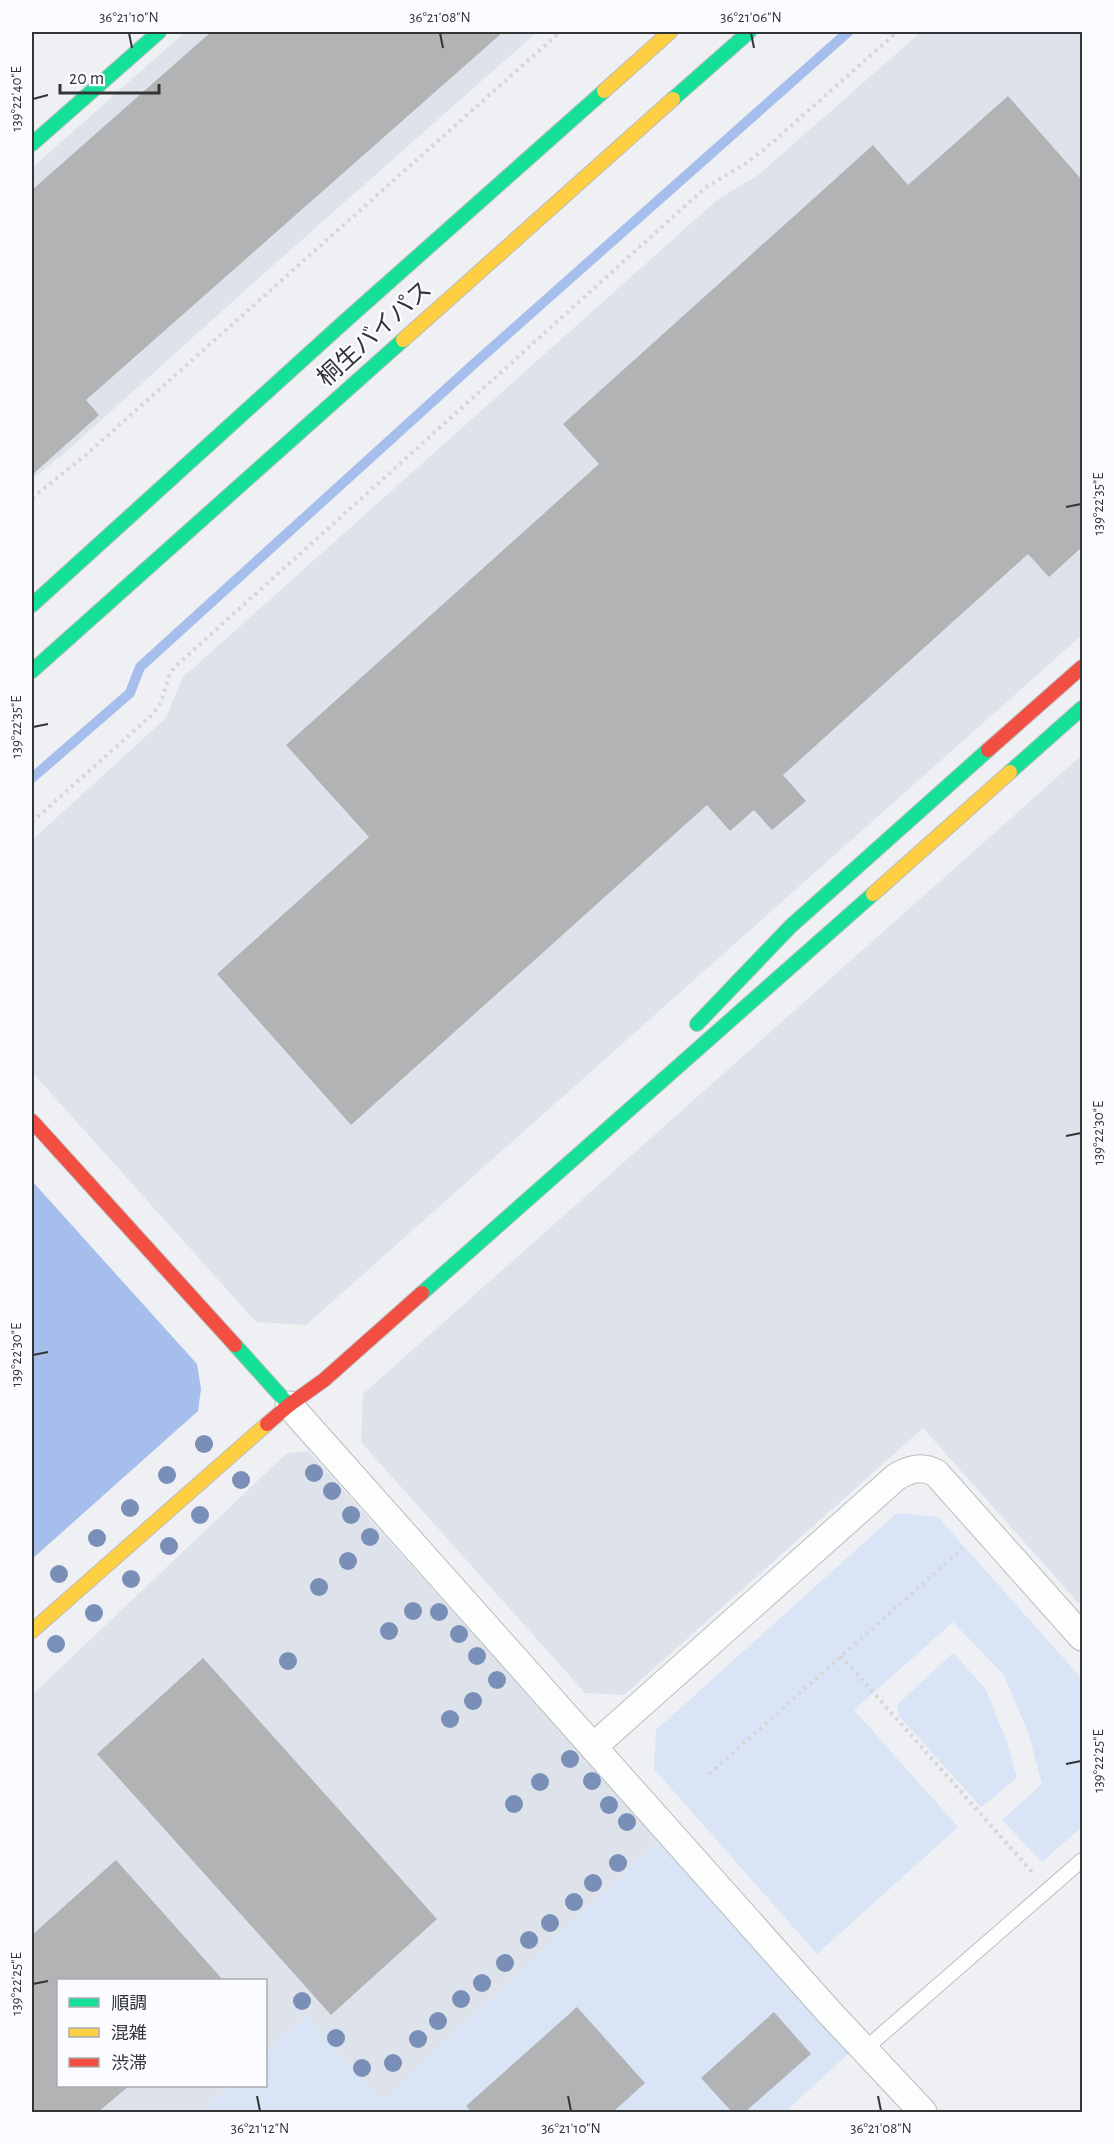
<svg xmlns="http://www.w3.org/2000/svg" width="1114" height="2144" font-family="'Alegreya Sans','Noto Sans JP',sans-serif">
<style>
.built{fill:#dee3eb}
.green{fill:#d9e4f7}
.water{fill:#a6beeb}
.lines{fill:none;stroke-linecap:round;stroke-linejoin:round}
.stream{stroke:#a6beeb;stroke-width:10}
.building{fill:#b2b3b5}
.lane-casing{stroke:#babcbe;stroke-width:16}
.street-casing{stroke:#babcbe;stroke-width:29}
.fast-casing{stroke:#babcbe;stroke-width:16}
.slow-casing{stroke:#babcbe;stroke-width:16}
.jam-casing{stroke:#babcbe;stroke-width:16}
.path{stroke:#d6d6d7;stroke-width:4;stroke-dasharray:3 4.5;stroke-linecap:butt}
.lane{stroke:#fcfdfd;stroke-width:14}
.street{stroke:#fcfdfd;stroke-width:27}
.fast{stroke:#16e098;stroke-width:14}
.slow{stroke:#ffcf43;stroke-width:14}
.jam{stroke:#f24e42;stroke-width:14}
.tree{fill:#7a8fb8}
.ticks{fill:none;stroke:#323436;stroke-width:2}
.labels{text-anchor:middle;dominant-baseline:central;stroke-width:4.5;stroke-linejoin:round;paint-order:stroke}
.street-label{font-size:24px;fill:#323436;stroke:#fafcff}
.neatline{fill:none;stroke:#323436;stroke-width:2}
.ticks-label{font-size:15px;text-anchor:middle;fill:#323436}
</style>
<rect width="100%" height="100%" fill="#eef0f3"/>
<g class="built">
<polygon points="185,32 537,32 252,284 67,451 32,479 32,168"/>
<polygon points="921,32 1082,32 1082,635 306,1325 256,1322 32,1072 32,840 166,718 182,678 717,200 758,175"/>
<polygon points="1082,755 1082,1607 923,1428 624,1695 585,1693 361,1442 363,1394"/>
<polygon points="308,1451 659,1840 382,2101 306,2016 266,2052 266,1980 58,1980 58,2086 228,2086 199,2112 32,2112 32,1695 287,1453"/>
</g>
<g class="green">
<polygon points="897,1513 938,1517 1082,1679 1082,1827 1042,1862 1002,1820 1042,1784 1028,1732 1004,1675 953,1622 854,1710 958,1827 817,1954 654,1769 656,1730"/>
<polygon points="953,1653 985,1688 1007,1742 1017,1778 981,1807 898,1715 897,1705"/>
<polygon points="659,1840 849,2053 785,2112 199,2112 228,2086 266,2086 266,2052 306,2016 382,2101"/>
</g>
<polygon class="water" points="32,1181 197,1364 201,1389 198,1411 32,1559"/>
<g class="lines">
<polyline class="stream" points="32,778 130,693 140,667 476,362 848,32"/>
</g>
<g class="building">
<polygon points="211,32 503,32 86,400 99,415 32,475 32,190"/>
<polygon points="1008,96 1082,180 1082,547 1049,577 1028,554 783,775 806,801 772,830 754,810 730,831 707,805 351,1125 217,974 369,837 286,745 599,464 563,424 873,145 908,185"/>
<polygon points="203,1658 437,1919 331,2015 97,1754"/>
<polygon points="116,1860 223,1980 58,1980 58,2086 129,2086 98,2112 32,2112 32,1935"/>
<polygon points="577,2007 645,2083 613,2112 472,2112 466,2106"/>
<polygon points="774,2012 811,2054 745,2112 732,2112 701,2078"/>
</g>
<g class="lines">
<g class="lane-casing">
<polyline id="lane" points="865,2049 1082,1860"/>
</g>
<g class="street-casing">
<g id="street">
<polyline points="289,1405 829,2012 923,2112"/>
<path d="M593,1747L896,1477C910,1469 922,1465 936,1473L1082,1637"/>
</g>
</g>
<g class="fast-casing">
<g id="fast">
<polyline points="673,99 749,32"/>
<polyline points="32,144 159,32"/>
<polyline points="32,605 344,322 604,91"/>
<polyline points="32,671 403,340"/>
<polyline points="1010,772 1082,708"/>
<polyline points="697,1024 791,926 988,750"/>
<polyline points="422,1293 873,894"/>
<polyline points="235,1345 289,1405"/>
</g>
</g>
<g class="slow-casing">
<g id="slow">
<polyline points="604,91 670,32"/>
<polyline points="403,340 673,99"/>
<polyline points="873,894 1010,772"/>
<polyline points="32,1631 267,1424"/>
</g>
</g>
<g class="jam-casing">
<g id="jam">
<polyline points="988,750 1082,667"/>
<polyline points="32,1121 235,1345"/>
<polyline points="267,1424 289,1405 324,1380 422,1293"/>
</g>
</g>
<g class="path">
<polyline points="32,498 87,454 560,32"/>
<polyline points="32,822 153,714 161,702 170,673 177,665 705,188 746,163 766,148 897,32"/>
<polyline points="841,1656 1032,1872"/>
<polyline points="709,1774 963,1548"/>
</g>
<use href="#lane" class="lane"/>
<use href="#street" class="street"/>
<use href="#fast" class="fast"/>
<use href="#slow" class="slow"/>
<use href="#jam" class="jam"/>
</g>
<g class="tree">
<circle cx="204" cy="1444" r="9"/>
<circle cx="314" cy="1473" r="9"/>
<circle cx="167" cy="1475" r="9"/>
<circle cx="241" cy="1480" r="9"/>
<circle cx="332" cy="1491" r="9"/>
<circle cx="130" cy="1508" r="9"/>
<circle cx="200" cy="1515" r="9"/>
<circle cx="351" cy="1515" r="9"/>
<circle cx="370" cy="1537" r="9"/>
<circle cx="97" cy="1538" r="9"/>
<circle cx="169" cy="1546" r="9"/>
<circle cx="348" cy="1561" r="9"/>
<circle cx="59" cy="1574" r="9"/>
<circle cx="131" cy="1579" r="9"/>
<circle cx="319" cy="1587" r="9"/>
<circle cx="413" cy="1611" r="9"/>
<circle cx="439" cy="1612" r="9"/>
<circle cx="94" cy="1613" r="9"/>
<circle cx="389" cy="1631" r="9"/>
<circle cx="459" cy="1634" r="9"/>
<circle cx="56" cy="1644" r="9"/>
<circle cx="477" cy="1656" r="9"/>
<circle cx="288" cy="1661" r="9"/>
<circle cx="497" cy="1680" r="9"/>
<circle cx="473" cy="1701" r="9"/>
<circle cx="450" cy="1719" r="9"/>
<circle cx="570" cy="1759" r="9"/>
<circle cx="592" cy="1781" r="9"/>
<circle cx="540" cy="1782" r="9"/>
<circle cx="514" cy="1804" r="9"/>
<circle cx="609" cy="1805" r="9"/>
<circle cx="627" cy="1822" r="9"/>
<circle cx="618" cy="1863" r="9"/>
<circle cx="593" cy="1883" r="9"/>
<circle cx="574" cy="1902" r="9"/>
<circle cx="550" cy="1923" r="9"/>
<circle cx="529" cy="1940" r="9"/>
<circle cx="505" cy="1963" r="9"/>
<circle cx="482" cy="1983" r="9"/>
<circle cx="461" cy="1999" r="9"/>
<circle cx="302" cy="2001" r="9"/>
<circle cx="438" cy="2021" r="9"/>
<circle cx="336" cy="2038" r="9"/>
<circle cx="418" cy="2039" r="9"/>
<circle cx="393" cy="2063" r="9"/>
<circle cx="362" cy="2068" r="9"/>
</g>
<path class="ticks" d="M129,33L132,48M440,33L443,48M751,33L754,48M33,99L48,95M1066,507L1081,504M33,727L48,724M1066,1136L1081,1133M33,1355L48,1352M1066,1764L1081,1761M33,1984L48,1981M257,2096L260,2111M568,2096L571,2111M878,2096L881,2111"/>
<g class="labels">
<g class="street-label">
<text transform="translate(375 334) rotate(-42)">桐生バイパス</text>
</g>
</g>
<rect width="1114" height="2144" fill="none" stroke="#fafcff" stroke-width="66"/>
<rect x="57" y="1979" width="210" height="108" fill="#fafcff" stroke="#aaacaf" stroke-width="1.5"/>
<rect x="69" y="1998" width="30" height="9" fill="#16e098" stroke="#aaacaf" stroke-width="1.5"/>
<text x="111" y="2009" font-size="18" fill="#323436">順調</text>
<rect x="69" y="2028" width="30" height="9" fill="#ffcf43" stroke="#aaacaf" stroke-width="1.5"/>
<text x="111" y="2039" font-size="18" fill="#323436">混雑</text>
<rect x="69" y="2058" width="30" height="9" fill="#f24e42" stroke="#aaacaf" stroke-width="1.5"/>
<text x="111" y="2069" font-size="18" fill="#323436">渋滞</text>
<path d="M60 84v9h99v-9" fill="none" stroke="#323436" stroke-width="3"/>
<text x="69" y="84" font-size="18" fill="#323436" stroke="#fafcff" stroke-width="4.5" paint-order="stroke">20 m</text>
<rect x="33" y="33" width="1048" height="2078" class="neatline"/>
<g class="ticks-label">
<text x="129" y="22">36°21'10"N</text>
<text x="440" y="22">36°21'08"N</text>
<text x="751" y="22">36°21'06"N</text>
<text transform="translate(16 99) rotate(-90)" y="5">139°22'40"E</text>
<text transform="translate(1098 504) rotate(-90)" y="5">139°22'35"E</text>
<text transform="translate(16 727) rotate(-90)" y="5">139°22'35"E</text>
<text transform="translate(1098 1133) rotate(-90)" y="5">139°22'30"E</text>
<text transform="translate(16 1355) rotate(-90)" y="5">139°22'30"E</text>
<text transform="translate(1098 1761) rotate(-90)" y="5">139°22'25"E</text>
<text transform="translate(16 1984) rotate(-90)" y="5">139°22'25"E</text>
<text x="260" y="2133">36°21'12"N</text>
<text x="571" y="2133">36°21'10"N</text>
<text x="881" y="2133">36°21'08"N</text>
</g>
</svg>
